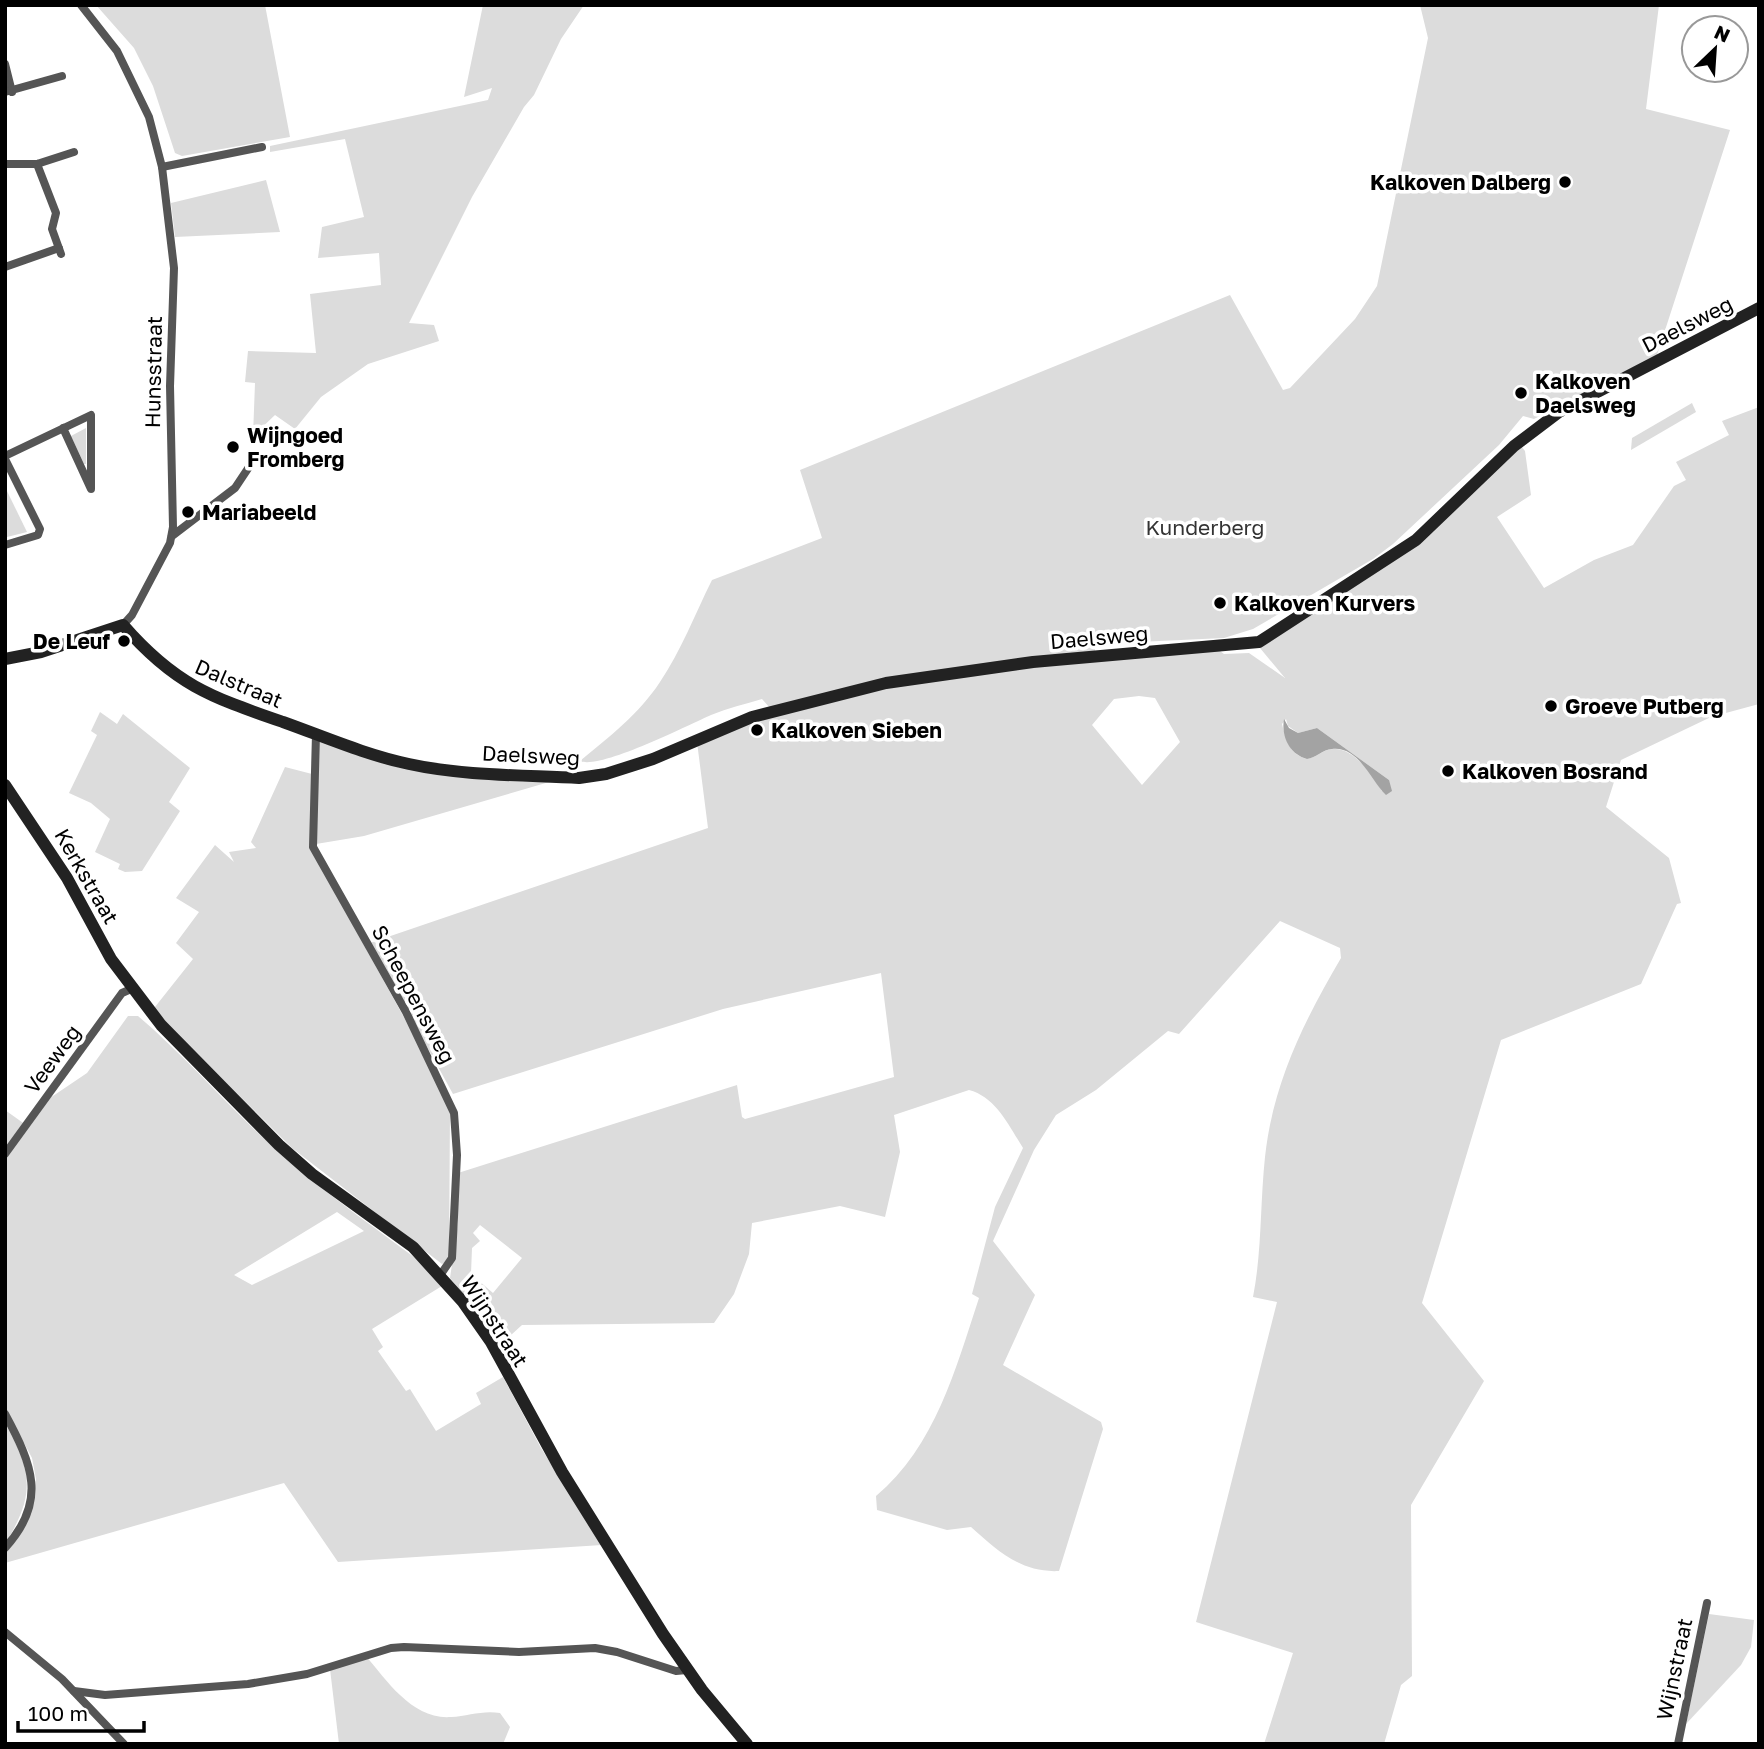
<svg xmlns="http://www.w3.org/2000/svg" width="1764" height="1749" font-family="'Golos Text',sans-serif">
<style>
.green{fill:#dcdcdc;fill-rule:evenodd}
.water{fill:#a3a3a3}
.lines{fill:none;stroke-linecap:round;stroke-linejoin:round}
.street{stroke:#555;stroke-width:8}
.secondary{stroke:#222;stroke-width:12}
.poi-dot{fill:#000;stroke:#fff;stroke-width:2.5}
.labels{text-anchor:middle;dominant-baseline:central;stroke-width:7;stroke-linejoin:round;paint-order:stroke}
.poi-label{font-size:21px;font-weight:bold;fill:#000;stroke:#fff;text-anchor:start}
.street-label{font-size:21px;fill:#000;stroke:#fff}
.park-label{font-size:21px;fill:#333;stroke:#fff}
</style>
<rect width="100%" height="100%" fill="#fff"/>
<g class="green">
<polygon points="96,5 265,5 290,137 182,156 175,153 153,86 134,48"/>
<polygon points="483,5 584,5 561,39 534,95 524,107 472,197 409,323 434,325 439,341 368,364 321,397 295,429 275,415 253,436 255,383 245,382 248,351 316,353 310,294 381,285 379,253 318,258 322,227 364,217 345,139 270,152 270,146 488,100 492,88 464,97"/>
<path d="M1420,5H1659L1646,109L1730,130L1657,355L1534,419L1523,416L1499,445L1393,544L1373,559L1253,629L1224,638L1095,644V652L1209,643L1224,654L1249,653L1285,678L1260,648L1415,547L1521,446L1525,451L1531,495L1497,517L1544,588L1594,560L1633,545L1674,486L1686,480L1676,462L1729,435L1722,421L1759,407V704L1711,717L1621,760L1606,807L1669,858L1681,903L1677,904L1641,984L1501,1040L1422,1303L1484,1381L1411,1505L1412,1676L1401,1685L1384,1744H1264L1293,1653L1196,1622L1277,1302L1253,1297C1262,1251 1260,1204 1265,1157C1273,1083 1304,1021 1341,958L1340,948L1280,921L1179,1034L1168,1031L1096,1090L1056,1115L1034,1150L993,1241L1035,1295L1003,1365L1101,1422L1103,1429L1059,1571C1021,1573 998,1551 971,1527L947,1530L877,1510L876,1496C935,1447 956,1368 979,1298L972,1294L995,1207L1023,1148C1009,1126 996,1097 969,1090L894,1115L900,1152L885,1217L840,1206L752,1223L749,1254L734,1294L714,1323L522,1325L499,1346L488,1324L450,1278L458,1223V1173L737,1085L742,1117L745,1119L894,1077L881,973L723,1009L453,1094L370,943L708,828L697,742L770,708L762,699C745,704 728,708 711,715C688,725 600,770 580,761C609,737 639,714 660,682C681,651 695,614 712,580L822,538L800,470L1230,295L1283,390L1290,388L1355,319L1377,286L1428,38ZM1139,696L1155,698L1180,742L1142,785L1092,725L1114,699ZM1286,719L1288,726L1298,733L1317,728L1389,780L1382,791C1373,776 1354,747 1333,749C1323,749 1316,758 1307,759C1289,754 1286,740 1282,724ZM480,1225L522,1258L493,1293L471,1274L472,1248L480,1241L473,1233Z"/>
<polygon points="266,180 280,232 175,237 171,203"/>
<polygon points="1692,403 1696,412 1631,450 1632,438"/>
<polygon points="86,428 86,464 84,464 71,436"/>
<polygon points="5,487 27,532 7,537 5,537"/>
<polygon points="100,712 117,724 123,714 190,768 169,802 180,811 142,871 125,872 118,869 120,864 95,852 110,819 91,803 69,793 97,735 91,731"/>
<polygon points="321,741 371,758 556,780 364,836 316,844 318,743"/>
<polygon points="285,767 312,774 311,849 428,1061 450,1110 449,1260 442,1264 292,1148 178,1035 151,1012 193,959 176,943 199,912 176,898 215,845 234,862 229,852 256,848 251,842"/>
<path d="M128,1016H138C191,1061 235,1115 288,1160C332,1199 382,1232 428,1268L442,1286L372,1329L383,1347L378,1351L406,1391L410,1389L436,1431L481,1404L476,1393L503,1377L541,1448L602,1545L338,1562L284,1483L5,1563V1551L32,1509L36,1479L32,1458L5,1407V1157L47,1100L87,1073ZM337,1212L364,1231L252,1285L234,1275Z"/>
<polygon points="5,1110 26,1125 5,1150"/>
<path d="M5,1423C33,1473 35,1495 5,1544Z"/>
<polygon points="1709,1614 1754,1620 1751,1647 1741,1665 1686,1724"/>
<path d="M366,1656C387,1681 413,1720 451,1717C468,1716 483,1710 500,1713L510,1727L503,1744H339L330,1669Z"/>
</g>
<path class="water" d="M1284,719L1289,728L1298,733L1317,728L1389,780L1392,791L1386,795C1371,781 1359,746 1332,749C1323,749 1316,758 1307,759C1289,754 1281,736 1284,719Z"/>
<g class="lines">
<g class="street">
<polyline points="81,5 117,51 149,117 162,167 174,268 170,386 173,527 170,543 132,615 123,625"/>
<polyline points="5,64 12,92"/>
<polyline points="5,92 62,76"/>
<polyline points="5,164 37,164 74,152"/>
<polyline points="37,164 56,213 52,229 61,254"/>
<polyline points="162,167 262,147"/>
<polyline points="5,267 59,248"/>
<polyline points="5,456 91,415 91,489 63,428"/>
<polyline points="5,459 40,529 38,535 5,545"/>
<polyline points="172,536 235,488 251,464"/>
<polyline points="316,734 313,847 406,1012 454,1113 457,1155 452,1258 441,1274"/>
<polyline points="5,1154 122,993 131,989"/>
<path d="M5,1414C32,1464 48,1501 5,1548"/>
<polyline points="5,1632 62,1679 124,1744"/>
<polyline points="74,1691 105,1695 248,1684 307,1674 391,1648 404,1647 519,1652 595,1648 617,1652 676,1671 687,1670"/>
<polyline points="1678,1744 1707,1603"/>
</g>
<g class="secondary">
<path d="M5,659L41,652L123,625C175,685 211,697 283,722C325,737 366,755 409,764C463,776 523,775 579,778L606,774L653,759L752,717L886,683L1033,662L1259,642L1416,540L1514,446L1559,412L1759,308"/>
<polyline points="5,785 67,878 111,959 161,1025 279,1145 312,1174 413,1247 463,1302 491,1342 562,1472 663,1634 702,1690 747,1744"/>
</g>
</g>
<g class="poi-dot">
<circle cx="1565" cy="182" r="7"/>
<circle cx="1521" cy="393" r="7"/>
<circle cx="233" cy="447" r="7"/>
<circle cx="188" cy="512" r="7"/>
<circle cx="1220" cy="603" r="7"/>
<circle cx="124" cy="641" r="7"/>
<circle cx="1551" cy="706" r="7"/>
<circle cx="757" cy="730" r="7"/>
<circle cx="1448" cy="771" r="7"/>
</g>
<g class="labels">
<g class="poi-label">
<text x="1551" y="182" text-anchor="end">Kalkoven Dalberg</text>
<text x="1535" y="381">Kalkoven<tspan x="1535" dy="24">Daelsweg</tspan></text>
<text x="247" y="435">Wijngoed<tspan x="247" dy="24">Fromberg</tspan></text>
<text x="202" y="512">Mariabeeld</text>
<text x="1234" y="603">Kalkoven Kurvers</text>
<text x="110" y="641" text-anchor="end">De Leuf</text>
<text x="1565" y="706">Groeve Putberg</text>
<text x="771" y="730">Kalkoven Sieben</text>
<text x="1462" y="771">Kalkoven Bosrand</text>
</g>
<g class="street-label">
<text transform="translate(1687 324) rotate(-27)">Daelsweg</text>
<text transform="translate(153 372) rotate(-89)">Hunsstraat</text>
<text transform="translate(1099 637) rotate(-5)">Daelsweg</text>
<text transform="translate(239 683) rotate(23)">Dalstraat</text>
<text transform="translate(531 755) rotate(3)">Daelsweg</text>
<text transform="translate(87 876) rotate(60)">Kerkstraat</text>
<text transform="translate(414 994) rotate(62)">Scheepensweg</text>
<text transform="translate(52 1059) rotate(-54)">Veeweg</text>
<text transform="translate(495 1321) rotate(57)">Wijnstraat</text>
<text transform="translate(1674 1669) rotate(-78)">Wijnstraat</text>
</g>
<g class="park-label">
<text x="1205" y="527">Kunderberg</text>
</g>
</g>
<rect width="1764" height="1749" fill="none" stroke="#000000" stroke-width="14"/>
<g transform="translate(1715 49) rotate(25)"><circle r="33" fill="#ffffff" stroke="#999999" stroke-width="2"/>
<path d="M0-5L12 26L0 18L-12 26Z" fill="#000000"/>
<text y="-10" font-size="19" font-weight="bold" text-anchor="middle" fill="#000000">N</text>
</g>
<path d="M18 1721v10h126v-10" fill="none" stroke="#000000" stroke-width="3.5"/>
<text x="28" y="1721" font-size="21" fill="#000000" stroke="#ffffff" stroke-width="5" paint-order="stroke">100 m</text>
</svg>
